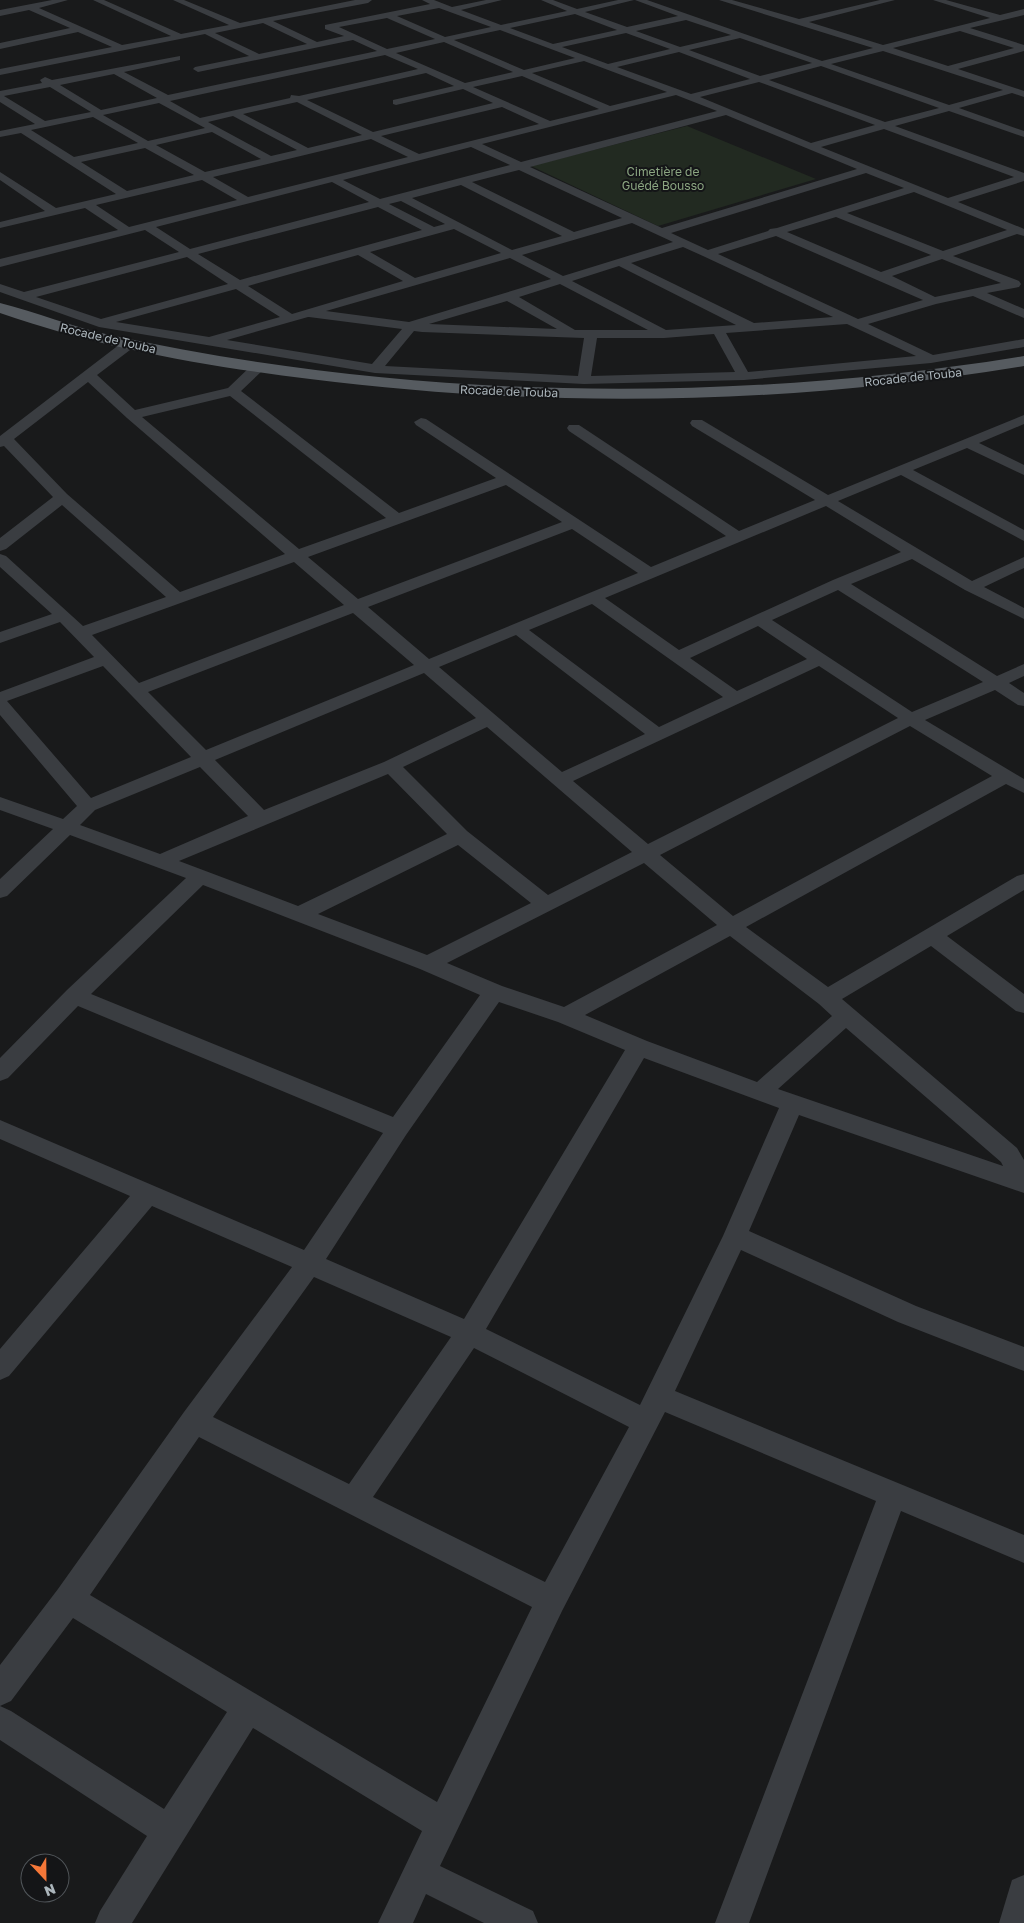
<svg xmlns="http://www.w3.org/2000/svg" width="1024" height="1923" font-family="'Golos Text',sans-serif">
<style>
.green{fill:#222a21}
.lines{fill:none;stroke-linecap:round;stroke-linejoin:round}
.minor{fill:#3a3d41;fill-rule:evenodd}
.major{fill:#565b60;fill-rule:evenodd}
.labels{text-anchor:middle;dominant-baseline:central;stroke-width:4;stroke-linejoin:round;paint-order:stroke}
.far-park-label{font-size:12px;fill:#8ca682;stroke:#141517}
.far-street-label{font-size:12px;fill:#abb5bb;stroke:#141517}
</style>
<rect width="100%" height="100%" fill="#191a1b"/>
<polygon class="green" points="687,126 816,179 658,226 531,166"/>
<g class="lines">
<g class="minor">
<path d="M52,0H68L39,8L122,45L171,36L93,0H104L181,34L229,25L173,0H184L240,23L355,0H372L368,3L273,21L317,42L344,36L325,29V25L430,4L422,0H434L452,7L486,0H502L461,10L501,25L567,11L541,0H553L577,9L618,0H634L585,12L627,27L678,16L635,0H647L822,61L873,48L719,0H732L799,19L880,0H895L809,22L883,45L990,18L933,0H946L1000,15L1024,9V15L970,28L1024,45V51L958,69L1024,91V97L1012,93L959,108L1024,131V137L949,111L895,126L1024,173V181L958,202L1022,228L1024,229V236L1017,234L953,256L1019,281L1021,284L1019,287L987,293L1024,309V318L973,296L936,304L868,324L933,355L1024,339V347L931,363L744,380L584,384L375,373L99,327L0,292V284L24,292L179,252L145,230L0,267V259L118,230L85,208L0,228V222L45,211L0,180V172L56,208L116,194L21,133L0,137V131L35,124L0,102V91L42,83L40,80L45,77L52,80L180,56V60L124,72L168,95L377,51L353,40L198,72L193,69L195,67L249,56L205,34L0,75V69L112,47L78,32L0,49V43L70,28L29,10L0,16V10ZM439,8L491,27L445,37L397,16ZM575,14L617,30L553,44L510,28ZM387,18L435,39L387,49L339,27ZM686,20L731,35L680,47L636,31ZM263,23L307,44L259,54L215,33ZM500,30L575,58L524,70L454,40ZM960,31L1014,48L948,66L893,48ZM626,33L670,49L608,64L562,47ZM740,38L812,63L760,76L689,50ZM444,42L513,72L465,83L396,53ZM883,51L1003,90L949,105L831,64ZM679,52L750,79L691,94L617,67ZM385,55L418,69L299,96L291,95L290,98L200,118L170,101ZM584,61L667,92L610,106L532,73ZM821,66L939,108L885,122L769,80ZM426,73L454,86L393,100V104L396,105L463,89L493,103L373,132L307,100ZM114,74L157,98L101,110L60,85ZM522,76L599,109L550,121L473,87ZM759,82L875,125L811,143L700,97ZM50,87L91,112L45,121L4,96ZM676,95L717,111L521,162L482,144ZM297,102L362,135L308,148L243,114ZM159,103L205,128L148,141L103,115ZM502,107L539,124L419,154L381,136ZM726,115L857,169L662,228L530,167ZM233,116L297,150L271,156L208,122ZM93,117L138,143L74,157L31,130ZM884,129L1014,177L948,198L821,147ZM212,132L261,159L205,172L156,145ZM371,139L408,157L248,197L213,177ZM471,147L510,165L380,199L343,180ZM145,148L194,175L127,191L81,162ZM519,170L622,218L574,232L472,182ZM866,173L904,188L777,228L770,229L768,231L708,250L671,233ZM202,180L237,200L129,227L96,205ZM332,182L369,202L190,249L156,227ZM461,185L562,236L512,250L412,198ZM914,192L1007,230L943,251L847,213ZM401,201L445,224L434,227L389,204ZM378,207L422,230L240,280L198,254ZM836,217L931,255L881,272L787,232ZM632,223L673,242L563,276L522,255ZM454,229L501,253L415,278L370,252ZM776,236L923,300L858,319L718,254ZM683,247L703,256L833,317L754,323L631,263ZM358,255L403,281L292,314L248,286ZM187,257L228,284L101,319L36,297ZM510,258L551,279L409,322L326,311ZM942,259L1001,283L935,297L892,276ZM619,266L736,325L666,330L572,281ZM560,284L648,330H575L519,297ZM236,289L280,317L209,337L116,322ZM507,301L557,329L429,324ZM308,317H309L402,329L372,364L227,340ZM847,324L916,356L748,372L726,333ZM414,331L422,332L584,338L578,376L385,366ZM714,334L735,372L591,376L597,338H664Z"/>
<path d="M129,340L134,341L135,344L134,347L97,375L135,410L228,388L252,365H262L264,368L262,371L241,391L399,513L496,478L416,425L414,422L421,418L426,419L651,567L726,536L569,431L567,428L569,425H579L739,531L815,500L692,426L690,423L692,420H702L828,495L1024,415V424L979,443L1024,465V475L967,448L913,470L1024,530V541L901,475L838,501L972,581L1024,557V568L984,587L1024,608V619L965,590L912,559L851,584L997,676L1024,664V676L1009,683L1024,693V706L1018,705L995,690L925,720L1024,779V793L1006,784L746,927L828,987L1017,876L1024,874V890L947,936L1024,994V1013L1016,1011L931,946L842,999L1017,1148L1024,1160V1193L799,1115L749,1231L916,1306L1024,1347V1371L898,1322L741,1250L675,1391L1024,1535V1563L901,1511L749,1923H715L876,1501L665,1412L562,1611L440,1866L533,1911L538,1923H484L426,1894L413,1923H378L422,1831L253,1728L132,1923H95L100,1911L147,1836L0,1740V1706L11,1711L164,1809L227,1712L73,1618L11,1701L0,1706V1665L58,1589L184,1412L292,1267L152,1206L9,1376L0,1380V1349L130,1196L0,1139V1120L304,1250L383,1133L78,1006L8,1078L0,1081V1058L67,990L186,878L70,835L7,896L0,898V879L53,829L0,810V797L63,819L77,806L0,715V692L94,657L60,622L0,643V632L52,614L0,567V554L6,556L83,626L166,597L62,505L6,549L0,551V538L53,497L4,446L0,447V436L124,341ZM88,382L127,418L285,554L180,592L67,494L14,439ZM230,396L386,518L299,549L142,417ZM506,485L562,522L358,599L308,557ZM826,506L901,552L833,580L679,650L605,598ZM572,529L638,573L429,659L368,607ZM294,562L344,605L139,683L92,635ZM838,590L983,682L912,712L772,620ZM592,604L723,697L659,727L529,630ZM353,613L414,665L206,750L148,692ZM758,626L807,659L737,691L690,658ZM516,635L645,734L562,772L439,667ZM103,666L191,757L91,798L7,701ZM819,666L898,718L648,844L573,781ZM424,673L476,718L384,762L264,810L215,760ZM910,726L992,776L733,916L660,855ZM487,727L632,852L548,895L467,831L403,767ZM200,767L248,816L160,854L80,825L95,810ZM388,774L447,834L298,906L179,861ZM458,845L531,903L427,955L318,914ZM644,863L717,925L564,1007L502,986L447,963ZM203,885L420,969L480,995L393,1117L91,994ZM730,936L819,1004L832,1016L757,1082L647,1041L585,1015ZM499,1002L558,1022L625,1050L464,1319L326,1259L406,1135ZM846,1028L1001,1162L1003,1166L778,1089ZM644,1058L779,1108L723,1236L640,1405L486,1329ZM314,1277L451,1337L349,1484L213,1417ZM474,1348L629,1427L545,1582L373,1497ZM199,1437L532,1607L437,1802L90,1595Z"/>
<polygon points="1024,1875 1024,1923 999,1923 1012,1880"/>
</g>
<path class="major" d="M0,303C37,312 72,327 110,335C409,400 723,405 1024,356V366C788,405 547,409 310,379C205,366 100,348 0,313Z"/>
</g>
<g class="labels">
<g class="far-park-label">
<text x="663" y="171">Cimetière de<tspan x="663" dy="14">Guédé Bousso</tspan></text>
</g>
<g class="far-street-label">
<text transform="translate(108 338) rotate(13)">Rocade de Touba</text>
<text transform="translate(913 377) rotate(-6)">Rocade de Touba</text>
<text transform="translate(509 391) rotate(2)">Rocade de Touba</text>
</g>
</g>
<g transform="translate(45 1878) rotate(158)"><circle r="24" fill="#141517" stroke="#505559"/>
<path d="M0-4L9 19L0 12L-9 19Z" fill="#f57738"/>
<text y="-8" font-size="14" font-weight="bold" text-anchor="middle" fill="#abb5bb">N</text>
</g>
</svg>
